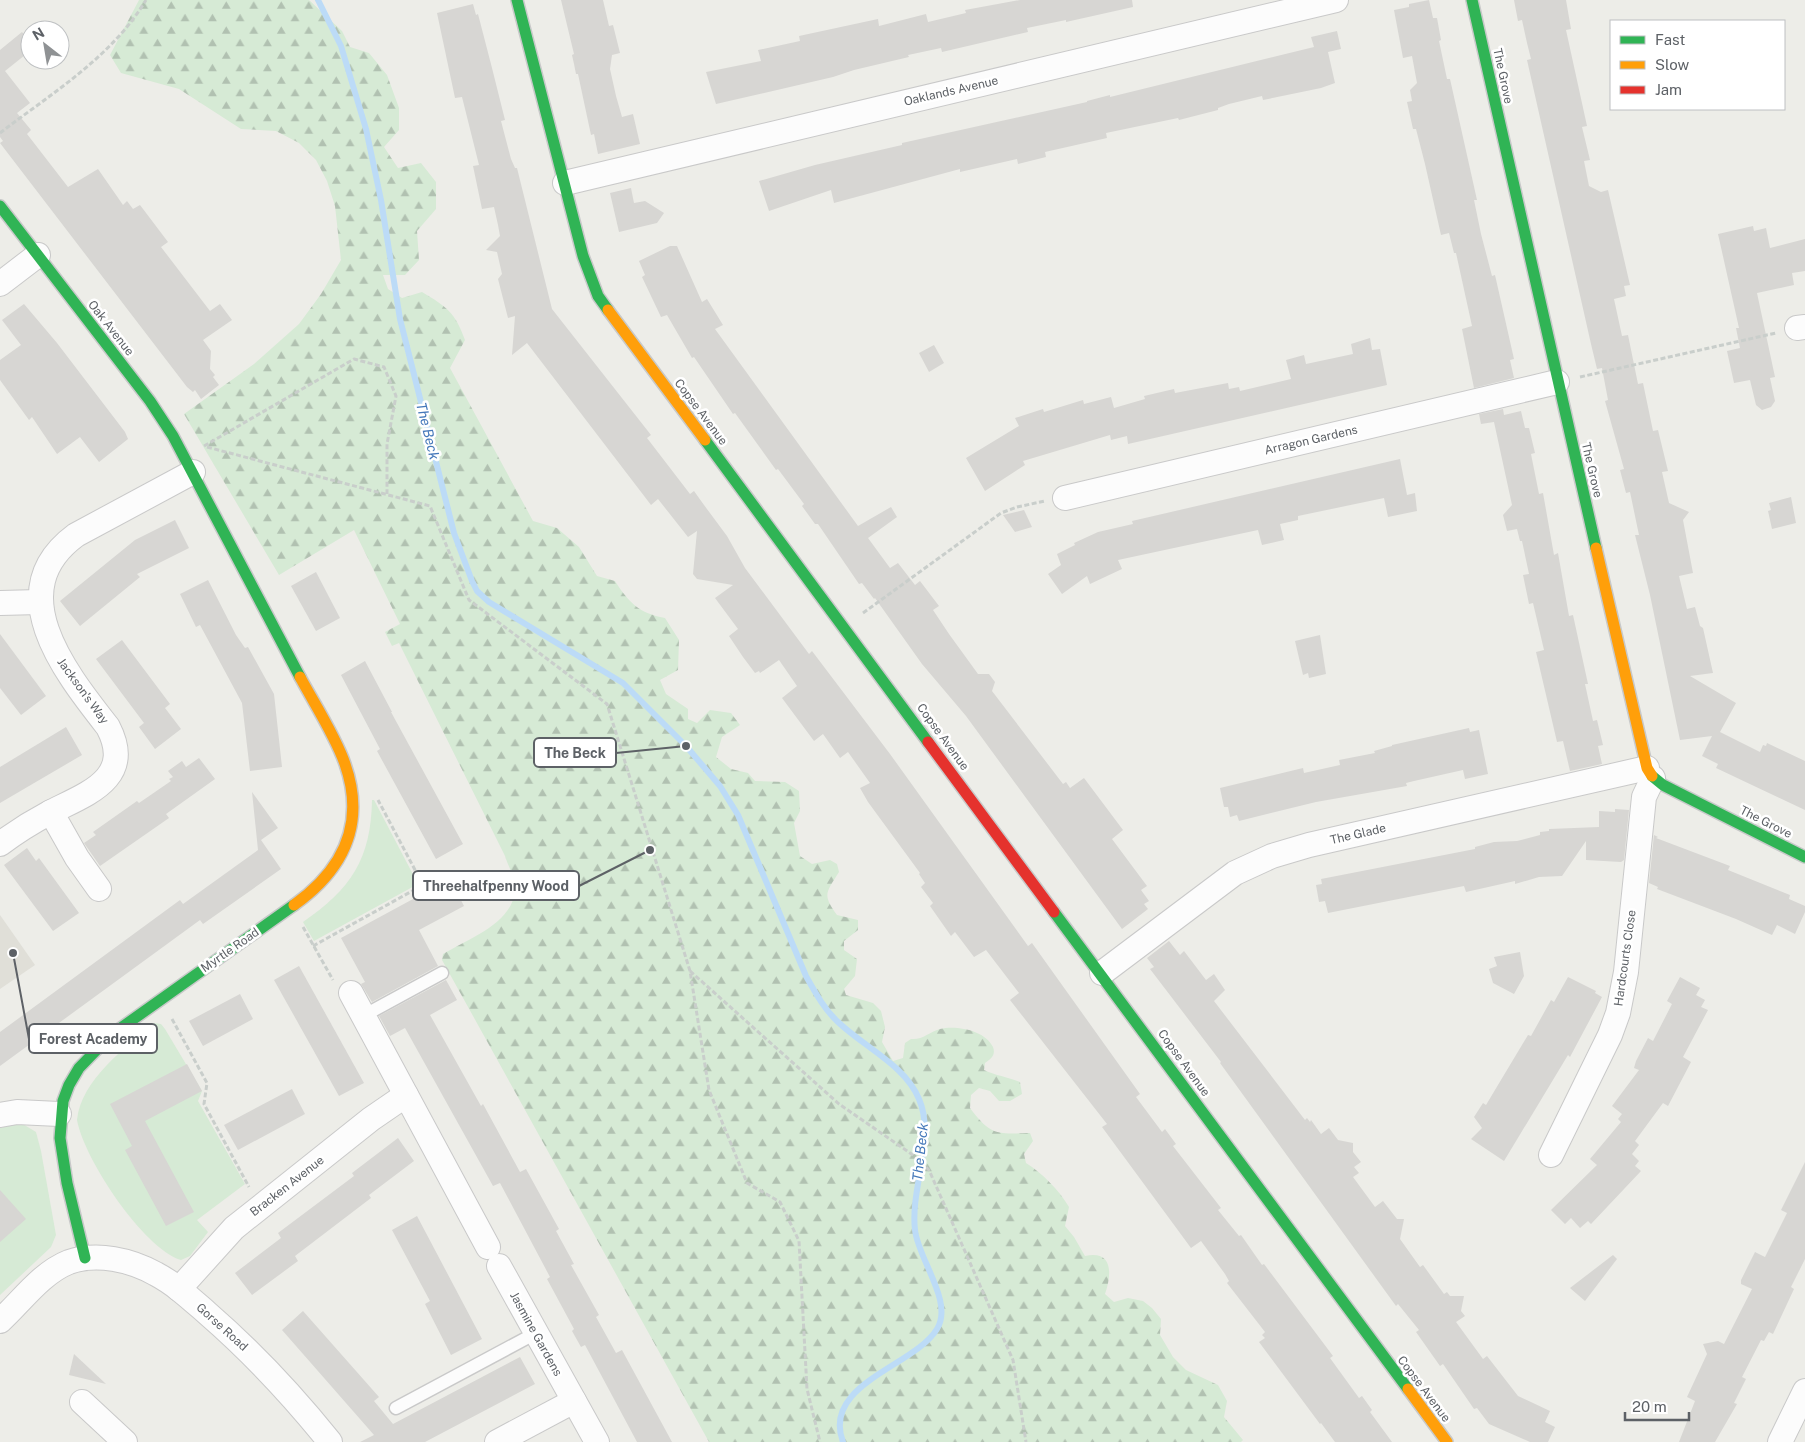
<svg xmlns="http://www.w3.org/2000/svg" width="1805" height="1442" font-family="'Public Sans',sans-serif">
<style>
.education{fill:#e0dfd8}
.green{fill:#d6ead5}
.forest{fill:url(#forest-firs)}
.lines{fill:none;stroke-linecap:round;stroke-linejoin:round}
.stream{stroke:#bcdbf7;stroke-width:6}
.building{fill:#d7d6d3}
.lane-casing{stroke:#c9c9c9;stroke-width:15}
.street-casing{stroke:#c9c9c9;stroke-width:26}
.fast-casing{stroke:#c8c9c9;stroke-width:14}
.slow-casing{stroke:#c8c9c9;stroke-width:14}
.jam-casing{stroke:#c8c9c9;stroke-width:14}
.path{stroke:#c9cecb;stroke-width:3;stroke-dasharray:5 2.5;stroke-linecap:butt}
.lane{stroke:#fcfcfc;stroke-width:12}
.street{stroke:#fcfcfc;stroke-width:24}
.fast{stroke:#30b455;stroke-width:11}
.slow{stroke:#ff9f0a;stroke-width:11}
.jam{stroke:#e5322d;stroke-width:11}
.labels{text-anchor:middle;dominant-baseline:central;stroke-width:5;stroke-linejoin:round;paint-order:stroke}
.street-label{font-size:12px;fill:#5d6166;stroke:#fff}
.water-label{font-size:14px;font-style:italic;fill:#4578ba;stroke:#fff}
.leader{fill:none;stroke:#5d6166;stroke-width:2}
.callout-dot{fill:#5d6166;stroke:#fff;stroke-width:2}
.callout{fill:#fff;stroke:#5d6166;stroke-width:2}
.callout-label{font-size:14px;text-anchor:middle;font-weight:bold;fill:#5d6166}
</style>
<defs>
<pattern id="forest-firs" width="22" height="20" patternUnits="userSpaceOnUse" patternTransform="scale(1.25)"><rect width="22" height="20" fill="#d6ead5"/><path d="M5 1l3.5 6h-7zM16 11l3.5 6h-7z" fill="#b1c1b1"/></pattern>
</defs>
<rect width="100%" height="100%" fill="#edede8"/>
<polygon class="education" points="0,915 35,965 0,989"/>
<g class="green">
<path d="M372,800H374L418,884L314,941L303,922C351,889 371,859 372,800Z"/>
<path d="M154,1023L161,1024L165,1029L202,1091L198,1101L245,1184L197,1220L208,1232L190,1256L181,1260C143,1248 84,1159 77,1120C81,1080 126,1047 154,1023Z"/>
<polygon points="21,1123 36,1132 41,1151 56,1235 51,1247 0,1295 0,1128"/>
</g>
<path class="forest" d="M139,0H309L342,31L350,47L369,53L387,75L399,108V130L384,147L398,168L421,163L436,182V209L417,231L419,260L405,275H383L388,289L402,298L422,292C447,307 455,312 465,340L450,368L533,521L557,528L579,547L597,576L615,581C629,603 639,613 665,618L679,640L678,670L660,680L666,694L688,709V719L697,723L710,710L731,713L740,725L722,737L716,757L731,769L748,773L755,781L785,782L799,791L800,811L794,823L800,856L812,864L830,860L837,864L839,872C826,893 822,894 837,915L858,920V930L844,941V950L857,959L855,976L844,989L846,995L873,1003L881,1011L885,1027L882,1042L893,1061L903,1058L905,1043L911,1039C923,1040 929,1032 940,1029C956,1025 985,1030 993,1047C996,1055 991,1059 985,1063L984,1070C997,1076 1008,1077 1020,1082L1022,1094L1010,1101H999L990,1091L979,1088L971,1095L970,1108C991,1136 997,1134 1030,1133L1033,1141L1024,1154L1026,1163C1042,1173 1059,1190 1069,1207L1065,1226L1074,1237L1085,1256C1113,1250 1112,1274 1105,1294L1114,1302L1128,1298L1143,1301L1152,1308L1161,1319L1160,1335L1173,1357L1186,1370L1218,1385L1227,1401L1224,1417L1243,1440L1241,1442H709L442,960L443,954C468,939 513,923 515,890C516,879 508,866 505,856L399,643L392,646L385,632L400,624L354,530L279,575L184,414L254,364L299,324L321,294L341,260L335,206L327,181L316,160L299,143L276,131L241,129L179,89L121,73L110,55Z"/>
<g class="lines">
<path class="stream" d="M318,0L341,46L366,129L381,200L400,319L454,533L472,581L477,591L489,602L623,683L686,746L720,786L738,815L806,976C815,992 824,1009 838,1022C864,1047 905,1065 919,1099C936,1138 910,1188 915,1230C918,1259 954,1302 937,1329C915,1366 821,1384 843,1442"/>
</g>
<g class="building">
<polygon points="561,0 603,0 609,26 613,25 620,53 612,55 610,69 616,96 622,117 633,114 640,144 598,154 594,134 591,135 578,74 576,74 574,64 572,55 574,54"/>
<polygon points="1020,0 1132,0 1133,7 1066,22 1066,20 1027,28 1028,32 942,52 941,48 908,55 909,57 854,70 833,77 716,104 706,72 761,61 758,50 800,41 799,36 878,19 879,26 926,14 928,22 966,13 965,10"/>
<polygon points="1429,0 1433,18 1437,18 1441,40 1439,41 1447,79 1450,79 1477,200 1474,200 1481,234 1492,276 1495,275 1514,359 1510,360 1514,378 1474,388 1462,329 1472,326 1456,253 1454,253 1449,233 1441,235 1425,164 1416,129 1413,129 1407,102 1412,101 1410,90 1417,83 1412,56 1403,58 1394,10 1409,7 1409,4"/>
<polygon points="1514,0 1566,0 1571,29 1566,30 1587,126 1582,127 1590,160 1584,161 1589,186 1601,192 1608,190 1630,285 1624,286 1626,296 1614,299 1622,336 1628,335 1638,384 1643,383 1653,431 1658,430 1668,471 1662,472 1669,503 1689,512 1683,520 1693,573 1679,576 1687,609 1695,607 1700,626 1703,628 1713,673 1690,676 1736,703 1720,732 1760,752 1763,745 1766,746 1767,743 1805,761 1805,810 1716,768 1718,764 1702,756 1712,736 1680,740 1650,595 1635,535 1639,535 1630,492 1626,493 1620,470 1624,469 1605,401 1608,400 1602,368 1597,369 1591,344 1527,60 1531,59 1527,43 1522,20 1518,21"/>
<polygon points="473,4 476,15 478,14 492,68 505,120 501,121 511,159 515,168 517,168 552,309 651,435 647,438 690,494 694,491 704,505 727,536 745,568 809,654 812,651 890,754 1028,946 1032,943 1140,1094 1136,1097 1162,1132 1165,1129 1176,1144 1173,1146 1221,1208 1218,1210 1239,1236 1241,1235 1262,1265 1264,1264 1333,1356 1330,1358 1359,1398 1362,1396 1372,1410 1370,1412 1392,1442 1335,1442 1321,1423 1320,1424 1259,1342 1265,1338 1262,1335 1265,1332 1227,1283 1229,1281 1225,1274 1201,1241 1191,1248 1102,1127 1107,1124 1010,1000 1019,993 986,950 974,957 955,932 951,936 930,906 933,903 921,887 925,883 919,874 920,873 868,802 860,788 870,783 848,752 840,758 823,734 814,741 782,698 797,686 779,660 760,673 759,671 755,673 743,657 729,636 738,629 715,598 733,585 697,579 693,574 697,531 688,537 658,499 651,505 527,343 512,355 515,316 508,318 498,279 502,274 497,252 486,250 500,236 498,225 494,207 482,209 473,166 479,165 462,97 455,98 437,13"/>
<polygon points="1337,31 1341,49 1328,52 1335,83 1321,88 1263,100 1262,96 1229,104 1218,108 1218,110 1179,120 1178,118 1106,133 1107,138 1045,152 1046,157 1018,164 1017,159 960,172 960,169 834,203 831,190 769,211 759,181 815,165 902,145 902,143 1087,102 1087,101 1110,95 1110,97 1314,47 1311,37"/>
<polygon points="22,32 30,42 30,51 5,71 30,103 17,113 31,130 27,134 68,187 98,169 123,205 127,201 133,209 140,205 168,242 161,247 210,311 220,304 232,320 203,340 211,351 210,369 215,375 213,377 219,385 201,399 195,390 193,392 187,387 0,143 3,141 0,137 0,50"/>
<polygon points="631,188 634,203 645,201 664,213 657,223 619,232 610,193"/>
<polygon points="1753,226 1754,231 1766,228 1770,248 1805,239 1805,271 1792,273 1794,285 1757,293 1775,377 1770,378 1775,401 1771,407 1762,410 1756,405 1750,380 1734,383 1727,351 1740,348 1736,328 1739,328 1718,234"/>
<polygon points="670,246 677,246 702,302 707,299 723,325 715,329 858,526 891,507 897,517 868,538 890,568 898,563 915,585 920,581 939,606 933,610 949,634 978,674 989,674 995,682 992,691 1063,784 1066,782 1070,788 1084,778 1123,830 1112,839 1147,886 1141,890 1149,901 1144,904 1148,909 1122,929 966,716 922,664 875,598 874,599 862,583 859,584 818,524 815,524 802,506 804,504 778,469 776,470 735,413 733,414 694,357 692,358 667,315 661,317 642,277 645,275 639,261"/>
<polygon points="24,304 57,343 125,432 128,439 99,462 80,437 57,454 32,417 29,420 0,380 0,360 21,345 2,320"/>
<polygon points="1370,338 1372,350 1380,349 1387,385 1128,444 1127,436 1111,440 1110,435 1023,461 1025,465 985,491 966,458 1019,426 1015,418 1043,409 1044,412 1083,400 1084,404 1111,397 1114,408 1145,399 1144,396 1174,389 1175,393 1228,383 1229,389 1239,387 1240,391 1291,379 1286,360 1304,355 1306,364 1353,354 1351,344"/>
<polygon points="934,345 944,363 929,372 919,353"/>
<polygon points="1503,409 1504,415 1521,411 1525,428 1529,428 1535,453 1531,454 1539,494 1543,493 1554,555 1558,553 1569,616 1573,615 1588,684 1585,684 1593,721 1597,720 1603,745 1598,746 1602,764 1570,771 1563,741 1557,742 1536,652 1544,650 1533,603 1529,604 1523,575 1529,574 1522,541 1520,541 1517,529 1507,531 1503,515 1512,505 1494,422 1481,424 1479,414"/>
<polygon points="1400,459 1407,495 1415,493 1417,511 1388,517 1384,498 1298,516 1298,520 1280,524 1284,540 1262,545 1258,530 1118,560 1122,569 1090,584 1087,576 1062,594 1048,574 1061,565 1057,554 1075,545 1074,543 1098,532 1133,524 1132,521"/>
<polygon points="1791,497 1796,523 1772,529 1768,511 1771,510 1769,503"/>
<polygon points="1024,510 1032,527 1015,532 1003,515"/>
<polygon points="175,520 189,548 137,574 140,577 80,626 60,601 135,540"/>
<polygon points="316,572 340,618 316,631 291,586"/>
<polygon points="208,580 236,635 245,648 248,647 274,694 282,767 250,771 242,703 200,625 196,627 180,594"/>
<polygon points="0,634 46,696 21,715 0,688"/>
<polygon points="1320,635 1326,674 1309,678 1308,673 1303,675 1295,641"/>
<polygon points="122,640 170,704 165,708 181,729 155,749 139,727 144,723 96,659"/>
<polygon points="365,661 392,712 391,712 463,844 436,859 377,751 380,749 341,675"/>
<polygon points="66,727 82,755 0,803 0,767"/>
<polygon points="1469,728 1470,732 1479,730 1488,774 1465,779 1463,770 1414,781 1406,783 1407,786 1316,802 1239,821 1237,815 1230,817 1228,807 1224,807 1220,788 1303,768 1304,773 1340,765 1339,760 1375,753 1374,751 1392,746 1392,745"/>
<polygon points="199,758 215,779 166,814 169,818 100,866 84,843 96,835 93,832 137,801 139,803 171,781 169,779 173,777 168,771 182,761 186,767"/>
<polygon points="252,792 278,828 261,840 281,869 203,924 200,920 0,1066 0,1032 180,900 183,904 258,850"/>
<polygon points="1615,809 1629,810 1624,860 1621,862 1586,860 1586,841 1562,876 1539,877 1515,884 1515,881 1466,892 1464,886 1328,913 1325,901 1319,902 1316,885 1322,884 1321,879 1475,849 1475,847 1494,842 1517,841 1540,835 1540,832 1549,831 1549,829 1599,827 1599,811 1615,812"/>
<polygon points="1654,835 1658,837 1656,838 1730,866 1728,870 1790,895 1789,899 1805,906 1805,912 1795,934 1777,925 1772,935 1736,919 1657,889 1658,887 1649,883"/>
<polygon points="27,848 36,861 39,858 79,913 53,931 4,865"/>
<polygon points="450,879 464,906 419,930 438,966 372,1002 361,984 365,982 341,938"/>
<polygon points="1169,941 1180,955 1184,951 1206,980 1214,974 1225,990 1214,1001 1305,1120 1307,1118 1310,1122 1311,1120 1321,1134 1329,1128 1338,1140 1353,1143 1353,1152 1361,1162 1354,1167 1359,1173 1353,1177 1375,1207 1383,1201 1397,1219 1404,1219 1400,1239 1420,1267 1423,1265 1444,1294 1447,1292 1450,1296 1464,1296 1461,1311 1465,1316 1456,1322 1483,1359 1487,1356 1518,1396 1550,1411 1545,1422 1555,1427 1548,1442 1530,1442 1489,1424 1477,1408 1474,1409 1443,1364 1440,1366 1416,1332 1419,1330 1398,1304 1396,1306 1220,1063 1221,1062 1150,969 1154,967 1147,958"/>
<polygon points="1520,952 1524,976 1514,994 1493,983 1489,969 1497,966 1494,957"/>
<polygon points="299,966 364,1083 339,1096 274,980"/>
<polygon points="1568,977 1596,991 1595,993 1602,997 1570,1057 1568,1055 1504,1161 1471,1139 1482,1128 1474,1117 1483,1103 1486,1105 1528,1035 1531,1036 1551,1000 1554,1002"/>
<polygon points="1680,977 1700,988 1696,995 1705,1000 1701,1007 1708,1010 1683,1057 1691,1062 1668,1106 1663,1103 1635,1141 1639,1145 1632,1154 1639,1161 1635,1166 1641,1171 1591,1224 1588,1221 1580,1228 1571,1218 1565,1224 1551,1210 1597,1165 1590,1159 1621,1122 1618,1119 1622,1114 1612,1106 1639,1070 1634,1068 1636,1061 1648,1038 1653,1041 1672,1004 1667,1001"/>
<polygon points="446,980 457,1000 430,1015 481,1106 483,1104 520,1172 526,1169 559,1229 556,1231 574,1264 571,1265 599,1315 596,1317 616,1353 622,1350 672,1442 637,1442 585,1345 581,1347 572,1331 574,1329 547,1279 550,1277 500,1183 493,1186 405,1028 390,1036 379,1016"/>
<polygon points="240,994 253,1019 203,1046 189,1021"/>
<polygon points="187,1064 202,1091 145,1121 194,1212 166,1226 125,1150 132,1146 110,1104"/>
<polygon points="292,1089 305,1114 238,1150 224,1125"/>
<polygon points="398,1138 414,1161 369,1195 371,1198 295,1256 298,1261 252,1295 235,1273 281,1238 278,1233 354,1176 352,1173"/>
<polygon points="1805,1162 1805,1259 1791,1287 1794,1289 1773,1334 1769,1332 1764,1341 1761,1340 1742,1377 1746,1379 1734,1403 1737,1404 1715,1442 1679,1442 1695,1401 1687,1397 1707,1354 1703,1344 1718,1341 1724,1344 1752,1289 1741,1284 1741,1280 1755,1252 1765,1257 1787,1213 1781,1210"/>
<polygon points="0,1190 26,1219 0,1242"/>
<polygon points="417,1216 482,1339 451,1355 425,1304 430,1301 392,1230"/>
<polygon points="1613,1255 1617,1259 1585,1301 1570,1288"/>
<polygon points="303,1311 379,1397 374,1401 393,1424 520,1357 535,1384 425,1442 360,1442 374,1435 282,1330"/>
<polygon points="74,1354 106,1384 69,1375"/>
</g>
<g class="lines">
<g class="lane-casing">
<g id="lane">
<polyline points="363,1016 442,973"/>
<polyline points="396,1408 536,1333"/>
</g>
</g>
<g class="street-casing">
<g id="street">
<polyline points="565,183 1336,0"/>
<polyline points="0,284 38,255"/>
<polyline points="1797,328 1805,327"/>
<polyline points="1065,498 1557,382"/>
<polyline points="0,603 40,602"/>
<polyline points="51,812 77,858 99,889"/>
<path d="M0,844C16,832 32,822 49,813C86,794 135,779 108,727C65,672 0,591 76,535L193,472"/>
<polyline points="1102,973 1235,873 1272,856 1309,845 1647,768"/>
<polyline points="351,993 488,1247"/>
<polyline points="0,1115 17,1112 59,1114"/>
<polyline points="1551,1155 1610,1035 1618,1013 1626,972 1644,797 1653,778"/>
<polyline points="499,1266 597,1442"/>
<polyline points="179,1289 234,1228 371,1119 406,1095"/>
<path d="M0,1321C21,1302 41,1273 69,1262C97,1252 131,1260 156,1274C175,1284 191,1299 207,1313C252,1352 293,1396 330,1442"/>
<polyline points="82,1402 125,1442"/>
<polyline points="497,1442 574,1401"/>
<polyline points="1780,1442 1805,1391"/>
</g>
</g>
<g class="fast-casing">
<g id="fast">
<polyline points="517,0 583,256 598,296 608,310"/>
<polyline points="1472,0 1596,548"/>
<polyline points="0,206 150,401 173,436 300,677"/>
<polyline points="705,440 928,742"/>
<polyline points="1652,776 1663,785 1805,857"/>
<polyline points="1054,912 1408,1389"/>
<polyline points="85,1258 67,1183 60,1138 63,1101 69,1085 79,1068 111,1035 294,905"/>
</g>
</g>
<g class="slow-casing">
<g id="slow">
<polyline points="608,310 705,440"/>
<polyline points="1596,548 1647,768 1652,776"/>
<path d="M294,905C343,870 366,824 345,764C336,737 314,703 300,677"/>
<polyline points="1408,1389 1447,1442"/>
</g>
</g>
<g class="jam-casing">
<polyline id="jam" points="928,742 1054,912"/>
</g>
<g class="path">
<path d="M0,133C52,93 112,57 146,0"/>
<polyline points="1580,377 1776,333"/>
<polyline points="204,446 354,359 384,367 396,396 387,444 387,494"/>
<polyline points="207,447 430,506 469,600 607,704 690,971 709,1090 747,1183 780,1202 799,1241 807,1389 820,1442"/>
<polyline points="863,613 1001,513 1017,507 1045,501"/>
<polyline points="303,927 333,980"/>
<polyline points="313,946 423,885 378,800"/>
<polyline points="690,971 839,1104 913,1155 929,1170 1013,1360 1026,1442"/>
<polyline points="172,1019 207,1083 204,1104 249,1187"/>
</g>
<use href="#lane" class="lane"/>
<use href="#street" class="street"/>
<use href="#fast" class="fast"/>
<use href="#slow" class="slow"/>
<use href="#jam" class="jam"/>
</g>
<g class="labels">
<g class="street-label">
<text transform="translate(1503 76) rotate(78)">The Grove</text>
<text transform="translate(951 91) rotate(-13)">Oaklands Avenue</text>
<text transform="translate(111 328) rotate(52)">Oak Avenue</text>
<text transform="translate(701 412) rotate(53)">Copse Avenue</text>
<text transform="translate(1311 440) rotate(-13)">Arragon Gardens</text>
<text transform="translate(1592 470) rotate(77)">The Grove</text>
<text transform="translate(83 691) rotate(54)">Jackson's Way</text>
<text transform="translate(943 737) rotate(54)">Copse Avenue</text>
<text transform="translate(1766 822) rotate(27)">The Grove</text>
<text transform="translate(1358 834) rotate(-13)">The Glade</text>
<text transform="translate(230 950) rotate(-35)">Myrtle Road</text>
<text transform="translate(1625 958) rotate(-82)">Hardcourts Close</text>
<text transform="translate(1184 1063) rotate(54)">Copse Avenue</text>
<text transform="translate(287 1186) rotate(-38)">Bracken Avenue</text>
<text transform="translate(222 1327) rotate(42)">Gorse Road</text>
<text transform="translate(536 1334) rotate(61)">Jasmine Gardens</text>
<text transform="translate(1424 1389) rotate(53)">Copse Avenue</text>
</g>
<g class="water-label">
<text transform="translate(428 431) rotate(76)">The Beck</text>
<text transform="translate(920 1152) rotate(-84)">The Beck</text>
</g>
</g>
<path class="leader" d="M686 746L616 753M650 850L579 886M13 953L29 1039"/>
<g class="callout-dot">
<circle cx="686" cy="746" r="5"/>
<circle cx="650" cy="850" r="5"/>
<circle cx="13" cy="953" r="5"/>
</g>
<g class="callout">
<rect x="534" y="738" width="82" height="29" rx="5"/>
<rect x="413" y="871" width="166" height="29" rx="5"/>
<rect x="29" y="1024" width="128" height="29" rx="5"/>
</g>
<g class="callout-label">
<text x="575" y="758">The Beck</text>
<text x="496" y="891">Threehalfpenny Wood</text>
<text x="93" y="1044">Forest Academy</text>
</g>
<rect x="1610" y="20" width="175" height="90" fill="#ffffff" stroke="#bec0c2"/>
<rect x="1620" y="36" width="25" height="8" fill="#30b455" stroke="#bec0c2"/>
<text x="1655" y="45" font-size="15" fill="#5d6166">Fast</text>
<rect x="1620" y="61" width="25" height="8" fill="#ff9f0a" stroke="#bec0c2"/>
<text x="1655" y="70" font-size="15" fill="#5d6166">Slow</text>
<rect x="1620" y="86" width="25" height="8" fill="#e5322d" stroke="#bec0c2"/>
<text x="1655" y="95" font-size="15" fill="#5d6166">Jam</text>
<g transform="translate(45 45) rotate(329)"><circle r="24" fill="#ffffff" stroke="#bec0c2"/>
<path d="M0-4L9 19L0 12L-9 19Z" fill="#8f9294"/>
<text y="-8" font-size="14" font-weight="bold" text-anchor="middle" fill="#5d6166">N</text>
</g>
<path d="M1625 1412v8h64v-8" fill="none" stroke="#5d6166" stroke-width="2.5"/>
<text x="1632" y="1412" font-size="15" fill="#5d6166" stroke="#ffffff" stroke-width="4" paint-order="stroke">20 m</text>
</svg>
